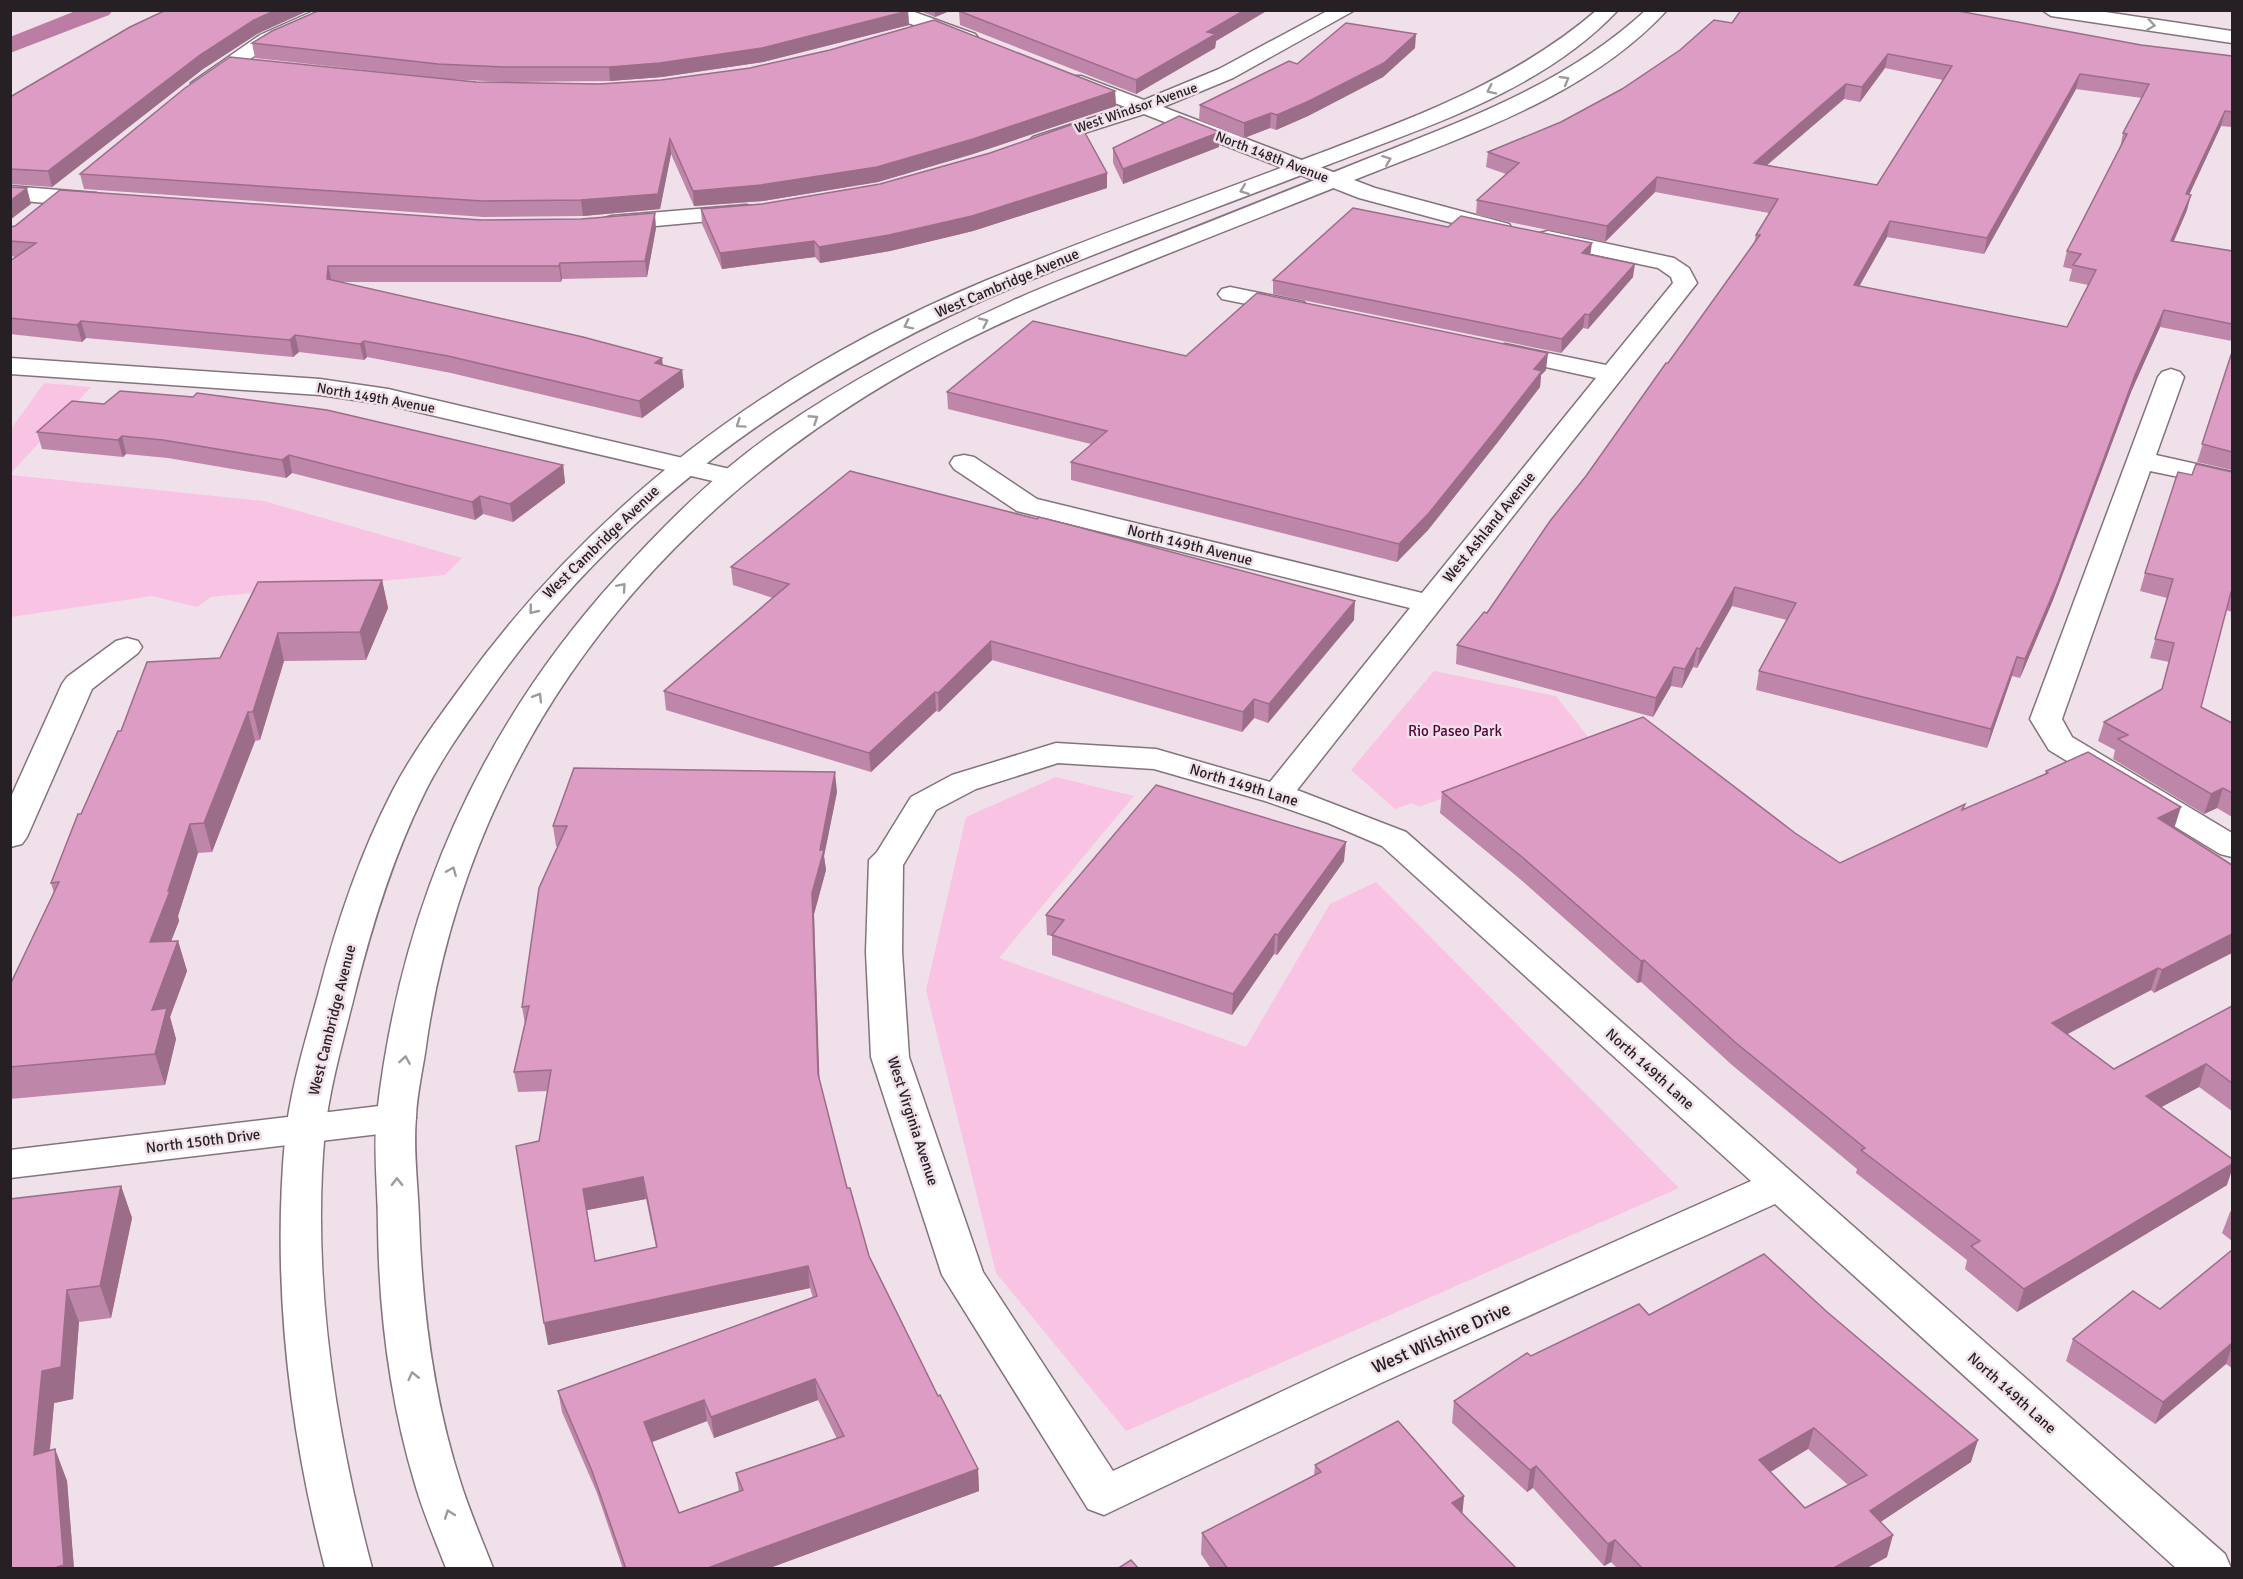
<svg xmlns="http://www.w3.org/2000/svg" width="2243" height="1579" font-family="Signika,sans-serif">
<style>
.green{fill:#f9c4e3}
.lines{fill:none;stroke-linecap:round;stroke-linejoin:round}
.canal{fill:#bb7da3;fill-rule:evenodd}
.minor-casing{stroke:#83747c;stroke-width:3}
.tertiary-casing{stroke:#83747c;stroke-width:3}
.secondary-casing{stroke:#83747c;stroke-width:3}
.minor{fill:#fff;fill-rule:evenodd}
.tertiary{fill:#fff;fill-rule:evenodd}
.secondary{fill:#fff;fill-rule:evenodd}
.wall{fill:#be86a8;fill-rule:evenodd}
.shaded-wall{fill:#9b6d88}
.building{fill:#dd9cc3;stroke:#9b6d88;stroke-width:1.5;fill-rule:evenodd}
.oneway{stroke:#9d9b9c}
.labels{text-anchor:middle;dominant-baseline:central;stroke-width:5;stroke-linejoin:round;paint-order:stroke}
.far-street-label{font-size:14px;fill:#262024;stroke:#f0e0e9}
.street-label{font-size:15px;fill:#262024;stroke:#f0e0e9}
.park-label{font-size:15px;fill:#51033c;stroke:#f0e0e9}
.near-street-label{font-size:18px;fill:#262024;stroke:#f0e0e9}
</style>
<rect width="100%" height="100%" fill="#f0e0e9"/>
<g class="green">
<polygon points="44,383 91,387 11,473 11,429"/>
<polygon points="11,475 264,501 462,558 445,575 211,597 197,607 152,596 11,617"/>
<polygon points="1434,671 1556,696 1592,742 1419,807 1412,803 1395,809 1351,770"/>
<polygon points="1056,777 1134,796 999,958 1246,1047 1330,904 1376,882 1679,1188 1126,1431 996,1273 926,990 966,817"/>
</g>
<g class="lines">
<polygon class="canal" points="78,10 113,10 109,15 10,53 10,37"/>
<g class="minor-casing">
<g id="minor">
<polygon points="316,10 342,10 340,14 274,43 208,87 194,87 191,83 260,35"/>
<polygon points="881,10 909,10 975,34 978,38 968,44 961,42 883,14"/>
<polygon points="1329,10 1355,10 1233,78 1163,107 1375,188 1509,224 1512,229 1509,234 1501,236 1359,198 1144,114 1040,147 1033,145 1029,141 1033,137 1125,107 1067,84 1064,80 1067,76 1081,76 1144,100 1219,69"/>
<polygon points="10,186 96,193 104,195 107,200 104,205 96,207 10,200"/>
<polygon points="746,205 754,207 757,212 754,217 612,230 604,228 601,223 604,218 612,216"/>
<path d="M1548,231L1674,258L1689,268L1697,283L1297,790L1406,832L2225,1554L2231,1568H2176L1775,1204L1381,1383L1104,1515L1088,1509L942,1275L871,1057L866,952L869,860L877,852L911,797L952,775L1056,743L1156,749L1270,782L1410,608L1017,511L954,469L950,463L954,457L964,455L974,457L1037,499L1422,593L1596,378L1496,356L1493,351L1496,346L1505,344L1606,365L1673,283L1671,277L1658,268L1540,243L1537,238L1540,233ZM1058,763L1154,769L1265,801L1328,823L1382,846L1751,1181L1351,1359L1113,1471L983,1272L909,1057L902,952L903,865L936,810L976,789Z"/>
<polygon points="1230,287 1304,302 1307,307 1304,312 1295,314 1222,299 1218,294 1222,289"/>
<polygon points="10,358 320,379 388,389 734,470 744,472 748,478 744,484 734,486 388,405 320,395 10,374"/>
<polygon points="2171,369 2180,372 2184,377 2156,455 2232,472 2232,488 2150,471 2062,719 2072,737 2232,833 2232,857 2220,854 2049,750 2030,719 2158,377 2162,372"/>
<polygon points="127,638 138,641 142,647 138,653 92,689 27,837 22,844 10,847 10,799 62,684 67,677 116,641"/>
<polygon points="396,1104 410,1108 416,1118 410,1128 396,1132 10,1178 10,1150"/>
</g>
</g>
<g class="tertiary-casing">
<g id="tertiary">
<path d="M1597,10H1618C1543,90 1430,125 1330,164C1235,201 1139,236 1045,274C823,363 629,492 491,689C467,723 442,757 424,794C392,859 371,928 354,997C343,1041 330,1086 325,1130C311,1275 335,1429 372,1568H325C289,1429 272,1283 285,1139C290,1091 305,1042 318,995C336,925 359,856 392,792C411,755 436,721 461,687C595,501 773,369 985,281C1094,236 1205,197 1315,155C1415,117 1515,81 1597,10Z"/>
<path d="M1646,10H1667C1588,96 1469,134 1364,176C1256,219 1147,261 1040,306C722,440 480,690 427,1039C424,1065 417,1091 416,1117C413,1150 418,1185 419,1218C422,1308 433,1398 461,1484C470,1512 482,1540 493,1568H446C435,1540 423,1512 415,1484C390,1401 379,1313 378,1227C378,1190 373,1151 377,1114C400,909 479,729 617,577C665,524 716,473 775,432C850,380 930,338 1012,301C1053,282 1096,267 1138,250C1215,220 1292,189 1369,158C1468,119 1567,83 1646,10Z"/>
</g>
</g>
<g class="secondary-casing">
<polygon id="secondary" points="2042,10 2092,10 2232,31 2232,43 2051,16"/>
</g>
<use href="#minor" class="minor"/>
<use href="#tertiary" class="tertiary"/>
<use href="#secondary" class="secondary"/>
</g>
<g class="wall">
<polygon points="918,10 952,10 935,17"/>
<polygon points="962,10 1268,10 1216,41 1215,48 1136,94 960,25 959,11"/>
<polygon points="908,11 909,25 763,62 662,77 610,81 505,82 446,79 476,82 1115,91 1116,106 973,154 878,182 763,201 694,206 671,154 660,209 583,216 484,217 84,189 80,174 419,76 255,58 252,43"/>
<path d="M1732,23L2141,45L2232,56V127L2221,126L2189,195L2187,210L2174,241L2232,251V341L2160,327L2131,392L2053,600L2020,678L2012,676L1987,748L1756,690L1759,671L1787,620L1732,606L1697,668L1693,667L1682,688L1671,686L1653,717L1456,664L1457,645L1487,613L1668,363L1754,243L1756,235L1769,213L1655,192L1605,242L1476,215L1477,200L1506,174L1486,167L1488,152L1561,122L1622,89ZM1885,68L1943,80L1877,185L1767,165L1844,99L1860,102ZM2076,89L2142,98L2123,133L2120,148L2067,251L2063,267L2072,269L2069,281L2088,285L2067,327L1859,286L1887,237L1984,254Z"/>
<polygon points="257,34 203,69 52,187 10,184 10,97"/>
<polygon points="1415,48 1383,77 1308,116 1276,130 1270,128 1244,138 1199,120 1200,105 1297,64"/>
<polygon points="1219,147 1123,184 1113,163 1113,148"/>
<polygon points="1107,173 1107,188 973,231 890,251 820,263 815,257 722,269 702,224 701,209"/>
<polygon points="481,220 656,228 647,277 562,279 561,282 338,282 682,370 684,387 642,418 451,373 367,357 364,360 299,352 293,357 86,338 82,342 10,334 10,261 16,257 10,256 10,227"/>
<polygon points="1590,255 1633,277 1588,329 1583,328 1561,353 1273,294 1273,280"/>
<polygon points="2232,352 2232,470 2197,462"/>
<polygon points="1186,356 1546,370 1541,375 1540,387 1497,443 1428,530 1397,562 1071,480 1071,462 1091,444 948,409 947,392"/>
<polygon points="72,401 563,465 565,483 513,522 483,514 475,520 292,473 286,478 168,458 126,454 123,457 42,449 37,432"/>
<polygon points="2232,472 2232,612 2226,610 2201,707 2232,723 2232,817 2217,808 2204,814 2113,759 2115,750 2098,741 2104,722 2162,689 2169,662 2150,658 2167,598 2140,591 2145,573 2192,475"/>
<polygon points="731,567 1354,620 1268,723 1254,718 1242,732 992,660 939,712 936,711 871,772 666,710 664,691 773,598 733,585"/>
<polygon points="382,580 388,608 366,660 284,661 260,740 255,741 212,852 198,853 178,916 179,921 171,941 178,941 187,971 170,1017 176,1039 165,1085 10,1099 10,985 54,893 51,883 81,814 121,731 220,658"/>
<polygon points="2046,771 2174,828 2232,865 2154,993 2151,990 2067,1034 2114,1069 2232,1006 2232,1111 2199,1087 2161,1107 2227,1185 2017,1312 1965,1269 1967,1260 1856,1173 1857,1169 1732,1065 1641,982 1637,983 1520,879 1440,813 1442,792 1795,833 1840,863 1965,804 1963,810 2045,774"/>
<path d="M837,792L824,856L826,870L814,914L819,1080L847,1188L869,1256L938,1396L978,1469L979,1491L767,1569H623L597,1493L562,1412L558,1391L813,1298L810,1288L548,1345L539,1141L548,1091L518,1092L514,1072L525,1024L522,1007L558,846H556L553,826ZM646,1199L656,1247L595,1261L587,1210ZM818,1400L837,1439L736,1473L739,1492L679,1513L652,1442L707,1421L714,1438Z"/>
<polygon points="1344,861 1277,955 1274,954 1232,1015 1052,955 1052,936 1047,935 1046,915"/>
<polygon points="121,1186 132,1218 111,1318 79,1322 73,1399 54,1403 50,1451 55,1449 67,1481 74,1569 10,1569 10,1199"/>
<polygon points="2232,1210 2232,1241 2222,1233 2230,1212"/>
<polygon points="2232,1250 2232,1368 2226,1364 2155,1424 2066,1361 2073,1339 2160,1309"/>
<path d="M1649,1315L1971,1462L1880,1522L1887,1557L1865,1569H1618L1611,1562L1604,1566L1533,1488L1527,1492L1452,1423L1454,1401L1531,1356ZM1808,1449L1848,1485L1805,1508L1770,1472Z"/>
<polygon points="1315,1465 1464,1496 1462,1513 1517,1569 1211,1569 1201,1554 1202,1533 1314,1475"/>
</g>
<g class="shaded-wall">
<polygon points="276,10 310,10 257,34 203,69 52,187 48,171 200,55 254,20"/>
<polygon points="935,10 952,10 935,17"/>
<polygon points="1245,10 1268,10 1216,41 1215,48 1136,94 1136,80 1207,32"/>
<polygon points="908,11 909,25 763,62 662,77 610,81 609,67"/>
<polygon points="1416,34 1415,48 1383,77 1308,116 1276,130 1277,115"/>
<polygon points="1888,54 1885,68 1860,102 1862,87"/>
<polygon points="2080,74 2076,89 1984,254 1987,238"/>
<polygon points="1846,84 1844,99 1752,178 1754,163"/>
<polygon points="1115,91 1116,106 973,154 878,182 763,201 694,206 693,191"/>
<polygon points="2225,111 2221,126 2182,210 2186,194"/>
<polygon points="1271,113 1270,128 1244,138 1244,123"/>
<polygon points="1220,132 1219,147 1123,184 1123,169"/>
<polygon points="670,139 671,154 660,209 583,216 581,200"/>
<polygon points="1107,173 1107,188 973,231 890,251 820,263 819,247"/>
<polygon points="1657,177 1655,192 1605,242 1607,226"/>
<polygon points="27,188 31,204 10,220 10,201"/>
<polygon points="2191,195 2187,210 2167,256 2171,241"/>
<polygon points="655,213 656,228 647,277 645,261"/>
<polygon points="1890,221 1887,237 1851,301 1854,285"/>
<polygon points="814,241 815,257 722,269 720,253"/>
<polygon points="1592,243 1590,257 1582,253"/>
<polygon points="560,263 562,279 561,282 559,266"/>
<polygon points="1635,264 1633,277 1588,329 1589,315"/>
<polygon points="328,266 332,282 327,279"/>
<polygon points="2164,310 2160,327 2131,392 2053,600 2020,678 2025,659 2135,375"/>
<polygon points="1585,314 1583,328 1561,353 1562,339"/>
<polygon points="81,321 86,338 82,342 77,325"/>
<polygon points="295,335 299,352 293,357 290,340"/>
<polygon points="364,341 367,357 364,360 360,344"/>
<polygon points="1548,353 1546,370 1541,375 1540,387 1497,443 1428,530 1397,562 1399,544 1534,369"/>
<polygon points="662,358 664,374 655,363"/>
<polygon points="682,370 684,387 642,418 639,401"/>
<polygon points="122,436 126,454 123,457 118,440"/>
<polygon points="289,455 292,473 286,478 282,460"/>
<polygon points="563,465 565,483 513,522 510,504"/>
<polygon points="480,496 483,514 475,520 472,502"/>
<polygon points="382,580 388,608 366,660 360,632"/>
<polygon points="1735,587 1732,606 1697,668 1700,649"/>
<polygon points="1355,601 1354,620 1268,723 1269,704"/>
<polygon points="278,633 284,661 260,740 253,712"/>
<polygon points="991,641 992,660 939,712 938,693"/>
<polygon points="1697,648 1693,667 1682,688 1685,669"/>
<polygon points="2017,657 2012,676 1987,748 1991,729"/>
<polygon points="1674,667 1671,686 1653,717 1656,698"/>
<polygon points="935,692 936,711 871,772 869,753"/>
<polygon points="1254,699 1254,718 1242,732 1243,712"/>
<polygon points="248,712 255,741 212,852 204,823"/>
<polygon points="835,772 837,792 824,856 826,870 814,914 820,1095 818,1074 812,893"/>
<polygon points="2223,788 2217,808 2204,814 2211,794"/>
<polygon points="2181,807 2174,829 2158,818"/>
<polygon points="190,824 198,853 178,916 179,921 159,972 150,942"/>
<polygon points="1346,842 1344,861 1277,955 1278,935"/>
<polygon points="1275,934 1274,954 1232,1015 1233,994"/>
<polygon points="2232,934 2232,953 2154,993 2162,970"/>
<polygon points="178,941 187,971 170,1017 176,1039 165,1085 155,1054 152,1010"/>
<polygon points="1644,960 1641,982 1637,983 1641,961"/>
<polygon points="2158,968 2151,990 2045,1046 2052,1023"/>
<polygon points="2206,1064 2199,1087 2139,1119 2146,1096"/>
<polygon points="2232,1164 2232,1170 2227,1185 2017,1312 2024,1289"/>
<polygon points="643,1177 646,1199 587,1210 583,1189"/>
<polygon points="121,1186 132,1218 111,1318 100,1286"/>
<polygon points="808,1266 810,1288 548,1345 544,1323"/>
<polygon points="67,1290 79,1322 73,1399 54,1403 46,1487 34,1455 42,1371"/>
<polygon points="2232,1343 2232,1346 2226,1364 2155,1424 2163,1402"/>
<polygon points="815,1379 818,1400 714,1438 711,1417"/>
<polygon points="704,1400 707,1421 647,1444 644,1422"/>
<polygon points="1814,1428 1808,1449 1754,1482 1759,1460"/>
<polygon points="1978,1440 1971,1462 1864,1533 1870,1511"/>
<polygon points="55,1449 67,1481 74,1569 51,1569"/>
<polygon points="1536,1466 1533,1488 1527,1492 1530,1470"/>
<polygon points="978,1469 979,1491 767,1569 705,1569"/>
<polygon points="1464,1496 1462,1518 1452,1503"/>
<polygon points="1893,1535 1887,1557 1865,1569 1832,1569"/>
<polygon points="1615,1540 1611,1562 1604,1566 1608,1544"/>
</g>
<g class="building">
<polygon points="166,10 276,10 254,20 200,55 48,171 10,169 10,97 130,27"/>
<polygon points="320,10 906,10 908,11 762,48 660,63 609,67 503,67 438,64 252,43 272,31"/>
<polygon points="962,10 1245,10 1207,32 1216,34 1136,80 959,11"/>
<path d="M1741,10H1953L2141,45L2232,56V112L2225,111L2186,194L2191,195L2171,241L2232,251V324L2164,310L2135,375L2058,582L2025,659L2017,657L1991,729L1759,671L1796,603L1735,587L1700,649L1697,648L1685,669L1674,667L1656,698L1457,645L1484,612L1487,613L1550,521L1586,476L1666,363H1668L1694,327L1760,235H1756L1778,199L1657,177L1607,226L1477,200L1519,163L1488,152L1561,122L1622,89L1680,50L1714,20L1732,23ZM1888,54L1952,66L1877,185L1754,163L1846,84L1862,87ZM2080,74L2149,84L2123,133L2127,134L2067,251L2081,254L2073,265L2096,270L2067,327L1854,285L1890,221L1987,238Z"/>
<polygon points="934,20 1115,91 973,139 877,167 761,185 693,191 670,139 658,194 581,200 482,201 80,174 185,88 230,57 476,82 599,84 661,80 750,68 830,50"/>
<polygon points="1346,23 1416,34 1384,63 1309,101 1277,115 1271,113 1244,123 1200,105 1289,61 1297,64"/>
<polygon points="1179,116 1220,132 1123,169 1113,148"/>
<polygon points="1079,122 1107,173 972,216 889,235 819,247 814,241 720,253 701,209 762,204 880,184 990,153"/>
<polygon points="10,187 27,188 10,201"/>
<polygon points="60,190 481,220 581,219 655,213 645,261 560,263 559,266 328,266 327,279 583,337 662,358 655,363 682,370 639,401 448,356 364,341 360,344 295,335 290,340 81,321 77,325 10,318 10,261 36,243 10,241 10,227 15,226"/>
<polygon points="1353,208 1448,227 1461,216 1592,243 1582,253 1635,264 1589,315 1585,314 1562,339 1273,280"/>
<polygon points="1257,293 1548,353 1534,369 1542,371 1499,426 1429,513 1399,544 1071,462 1107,431 947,392 1033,321 1186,356"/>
<polygon points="2232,352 2232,452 2202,444"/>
<polygon points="120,391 193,397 197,393 327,410 563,465 510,504 480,496 472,502 289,455 282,460 163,440 122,436 118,440 37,432 72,401 104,404"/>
<polygon points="2196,464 2232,472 2232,592 2231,592 2201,707 2232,723 2232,793 2223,788 2211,794 2118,739 2128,735 2104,722 2162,689 2174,643 2155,639 2173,579 2145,573 2178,472 2192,475"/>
<polygon points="850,471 1037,519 1039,517 1074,526 1355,601 1269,704 1254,699 1243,712 991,641 938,693 935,692 869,753 664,691 789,584 731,567"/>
<polygon points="382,580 360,632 278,633 253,712 248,712 204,823 190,824 168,891 170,891 150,942 178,941 152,1010 167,1008 155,1054 10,1067 10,985 59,882 51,883 78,814 81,814 118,731 121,731 147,662 220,658 258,582"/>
<polygon points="1643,717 1795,833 1840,863 1965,804 1962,810 2048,773 2046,771 2088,752 2181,807 2158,818 2232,865 2232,934 2162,970 2158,968 2052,1023 2114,1069 2232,1006 2232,1083 2206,1064 2146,1096 2232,1159 2232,1164 2024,1289 1971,1246 1980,1241 1861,1150 1865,1148 1736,1043 1644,960 1641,961 1522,857 1442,792"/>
<path d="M574,768L835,772L820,850H824L812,893L818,1074L847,1188H850L869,1256L938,1396L940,1395L978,1469L705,1569H626L592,1471L558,1391L817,1296L808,1266L544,1323L516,1146L539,1141L551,1070L514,1072L529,1006L522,1007L539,888L567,826H553ZM643,1177L657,1247L595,1261L583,1189ZM815,1379L844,1436L736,1473L743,1490L679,1513L644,1422L704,1400L711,1417Z"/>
<polygon points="1156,785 1346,842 1278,935 1275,934 1233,994 1052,935 1064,920 1046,915"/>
<polygon points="121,1186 100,1286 67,1290 61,1367 42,1371 34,1455 55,1449 64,1565 51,1569 10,1569 10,1199"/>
<polygon points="2232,1250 2232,1343 2163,1402 2073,1339 2133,1291 2160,1309"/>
<path d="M1764,1254L1826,1311L1978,1440L1870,1511L1893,1535L1832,1569H1643L1615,1540L1608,1544L1536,1466L1530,1470L1454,1401L1527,1353L1531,1356L1639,1304L1649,1315ZM1814,1428L1867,1475L1805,1508L1759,1460Z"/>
<polygon points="1398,1421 1464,1496 1452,1503 1517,1569 1228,1569 1202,1533 1321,1472 1315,1465"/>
<polygon points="1131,1560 1139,1569 1117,1569"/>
</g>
<defs><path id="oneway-chevron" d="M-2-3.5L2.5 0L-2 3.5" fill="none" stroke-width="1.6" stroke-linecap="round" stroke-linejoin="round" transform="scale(1.5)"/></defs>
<g class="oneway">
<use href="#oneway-chevron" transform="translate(2151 25) rotate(8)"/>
<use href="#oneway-chevron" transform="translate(1565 80) rotate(-30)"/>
<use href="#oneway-chevron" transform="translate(1491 90) rotate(154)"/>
<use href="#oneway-chevron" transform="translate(1387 160) rotate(-21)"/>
<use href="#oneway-chevron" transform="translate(1244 190) rotate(159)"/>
<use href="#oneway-chevron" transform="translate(984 322) rotate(-25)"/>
<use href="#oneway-chevron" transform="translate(908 325) rotate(154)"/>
<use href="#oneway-chevron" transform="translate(814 419) rotate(-33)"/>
<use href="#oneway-chevron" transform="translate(740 424) rotate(145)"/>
<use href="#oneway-chevron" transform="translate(622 587) rotate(-49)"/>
<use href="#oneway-chevron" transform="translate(533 610) rotate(129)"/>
<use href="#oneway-chevron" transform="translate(538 697) rotate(-59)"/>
<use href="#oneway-chevron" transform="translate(452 871) rotate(-68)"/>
<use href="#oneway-chevron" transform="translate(405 1060) rotate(-81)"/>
<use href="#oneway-chevron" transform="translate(397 1182) rotate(-91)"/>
<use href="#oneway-chevron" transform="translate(413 1376) rotate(-103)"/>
<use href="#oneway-chevron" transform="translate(449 1514) rotate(-110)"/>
</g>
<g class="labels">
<g class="far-street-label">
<text transform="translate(1136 108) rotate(-19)">West Windsor Avenue</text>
<text transform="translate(1272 157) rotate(21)">North 148th Avenue</text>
<text transform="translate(376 398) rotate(10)">North 149th Avenue</text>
</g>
<g class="street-label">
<text transform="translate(1007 283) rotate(-23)">West Cambridge Avenue</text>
<text transform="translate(1489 527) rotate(-51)">West Ashland Avenue</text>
<text transform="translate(601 542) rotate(-44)">West Cambridge Avenue</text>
<text transform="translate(1190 545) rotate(14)">North 149th Avenue</text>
<text transform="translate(1244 785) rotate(17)">North 149th Lane</text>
<text transform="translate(332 1020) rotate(-76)">West Cambridge Avenue</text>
<text transform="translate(1650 1069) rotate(42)">North 149th Lane</text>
<text transform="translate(913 1121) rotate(72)">West Virginia Avenue</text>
<text transform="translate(203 1141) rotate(-7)">North 150th Drive</text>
<text transform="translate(2012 1393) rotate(42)">North 149th Lane</text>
</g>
<g class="park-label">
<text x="1455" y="731">Rio Paseo Park</text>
</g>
<g class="near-street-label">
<text transform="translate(1441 1338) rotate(-24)">West Wilshire Drive</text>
</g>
</g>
<rect width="2243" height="1579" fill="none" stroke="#262024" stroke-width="24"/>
</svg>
